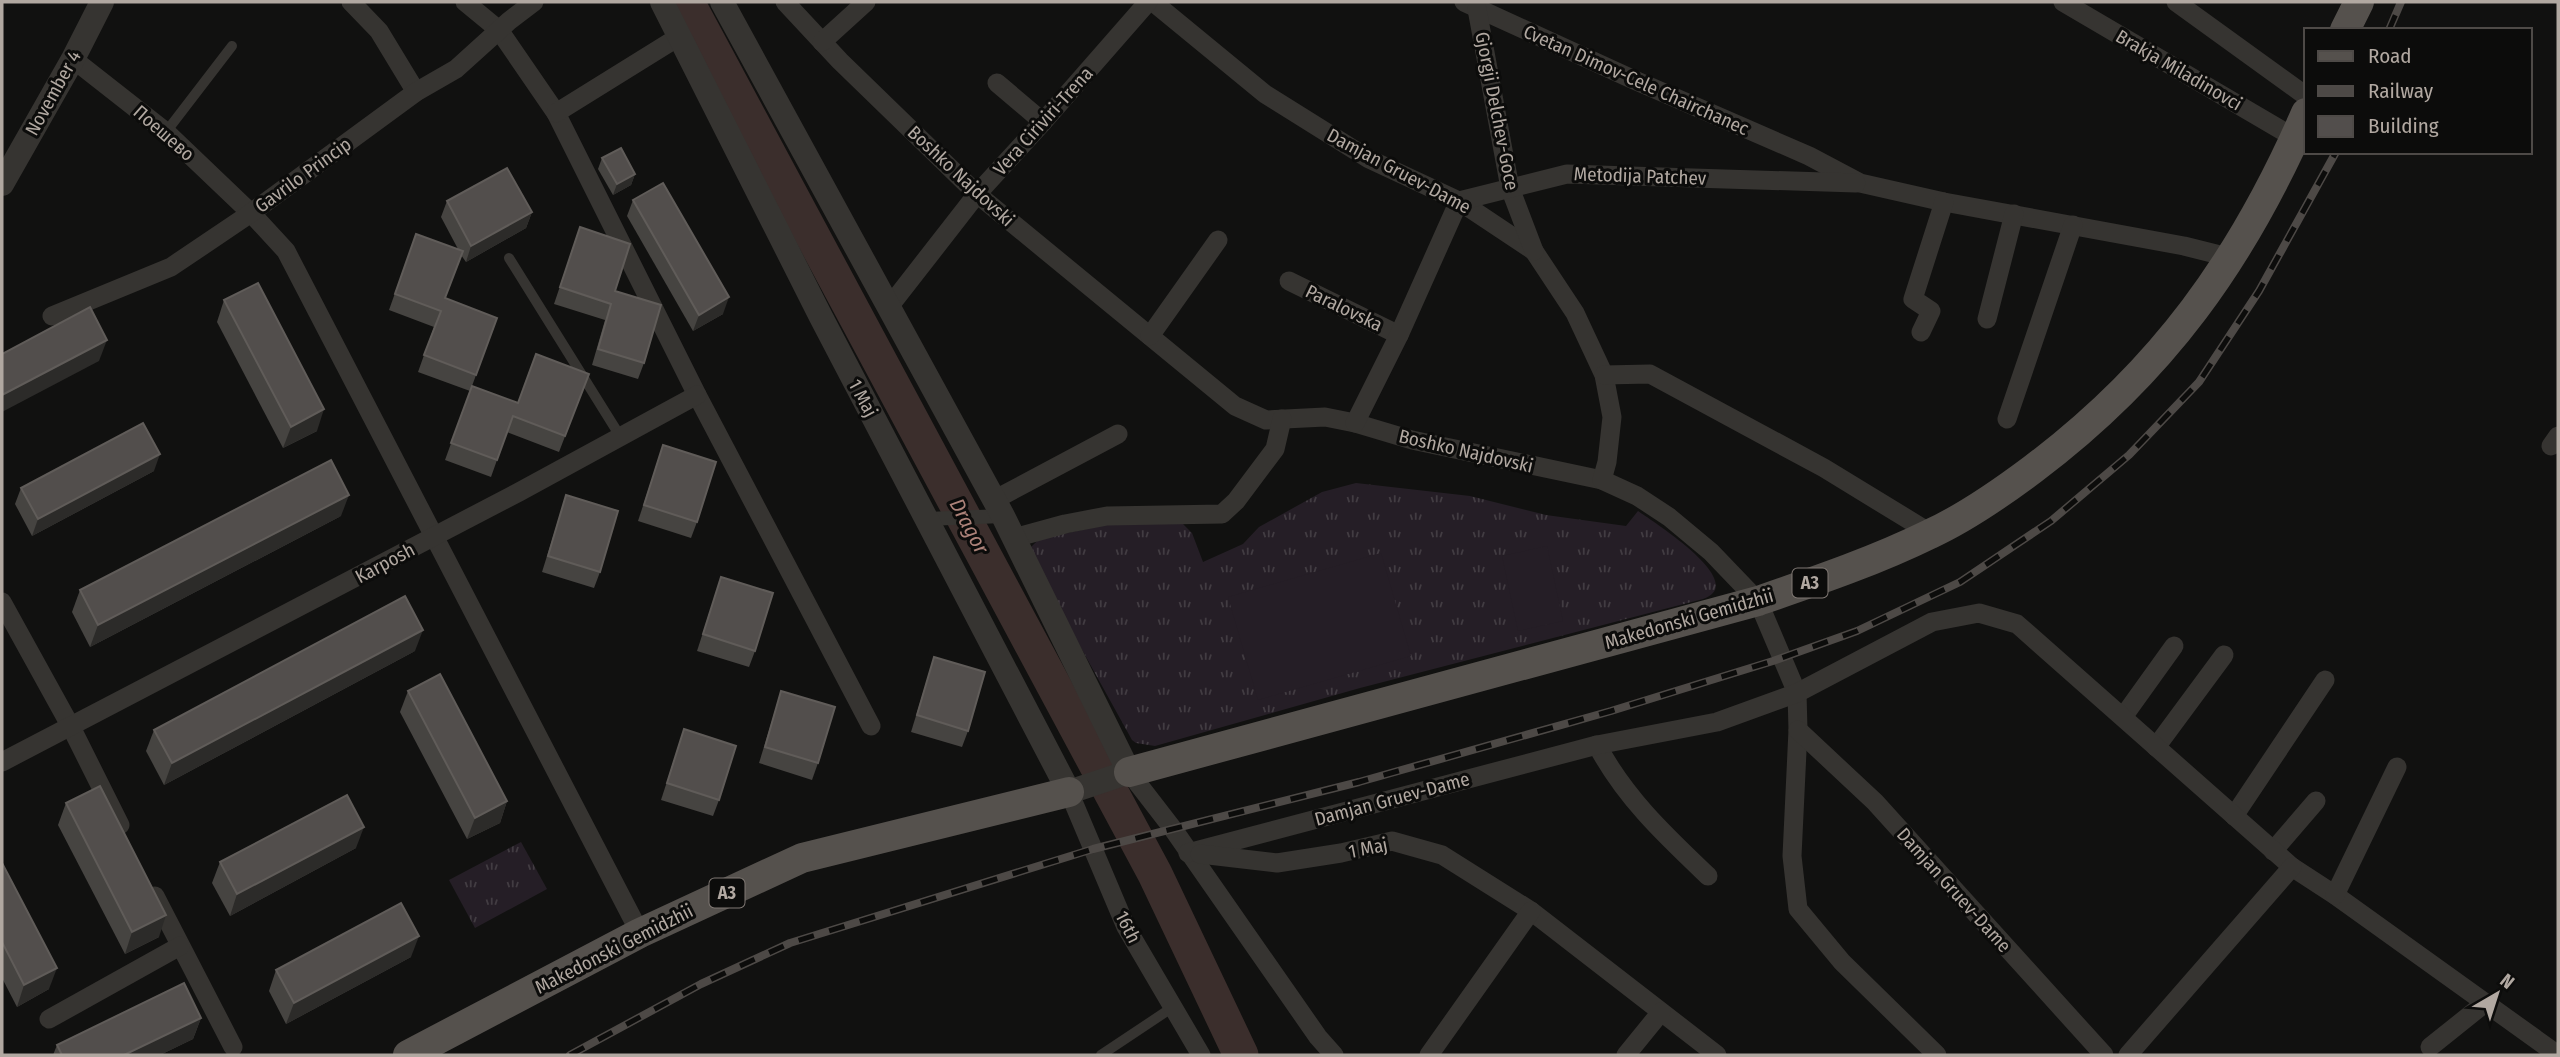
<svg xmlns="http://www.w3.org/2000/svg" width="2560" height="1057" font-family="'Fira Sans Condensed',sans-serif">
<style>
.grass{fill:url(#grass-tufts)}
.garden{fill:#251e26}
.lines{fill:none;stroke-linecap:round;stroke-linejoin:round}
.river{stroke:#3b2e2c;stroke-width:35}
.service{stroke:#363431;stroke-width:10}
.pedestrian{stroke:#363431;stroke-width:14}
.minor{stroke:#363431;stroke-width:19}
.tertiary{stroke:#363431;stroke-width:24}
.primary{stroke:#55514d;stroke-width:30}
.rail-casing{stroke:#4d4946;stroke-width:8}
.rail{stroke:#0c0c0b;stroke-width:5;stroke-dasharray:16;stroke-linecap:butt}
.wall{fill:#464441}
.shaded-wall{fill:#2c2b29}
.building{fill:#524e4c;stroke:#605c59;stroke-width:2}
.labels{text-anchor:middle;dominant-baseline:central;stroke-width:6;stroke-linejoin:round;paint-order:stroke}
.shield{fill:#0c0c0b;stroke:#807974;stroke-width:2}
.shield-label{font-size:18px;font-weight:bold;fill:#b1a8a1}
.street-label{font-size:19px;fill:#b1a8a1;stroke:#0c0c0b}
.water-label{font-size:21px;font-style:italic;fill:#ac8279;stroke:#0c0c0b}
</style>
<defs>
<pattern id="grass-tufts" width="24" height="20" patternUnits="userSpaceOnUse" patternTransform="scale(1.75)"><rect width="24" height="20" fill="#251e26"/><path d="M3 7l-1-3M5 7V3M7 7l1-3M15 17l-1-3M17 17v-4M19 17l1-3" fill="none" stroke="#423c42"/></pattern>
</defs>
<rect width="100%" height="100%" fill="#111110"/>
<g class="grass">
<path d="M1356,483L1470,496L1546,515L1626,526L1638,511C1655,523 1750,583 1703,599L1360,688L1155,746L1136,743L1132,740L1029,554V549L1039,539L1115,523L1183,524L1192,533L1203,562L1243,544L1259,527L1322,492Z"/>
<polygon points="521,842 547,889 475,928 449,880"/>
</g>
<g class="garden">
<polygon points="1547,546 1563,621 1518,631 1502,556"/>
<polygon points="1381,553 1411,656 1258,700 1228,597"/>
</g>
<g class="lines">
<polyline class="river" points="687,2 1155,874 1241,1055"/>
<g class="service">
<polyline points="166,132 232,46"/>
<polyline points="509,258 620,436"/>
<polyline points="1101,1055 1173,1007"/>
</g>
<polyline class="pedestrian" points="926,519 1003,516"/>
<g class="minor">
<polyline points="351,2 379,31 416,92"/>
<polyline points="465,2 499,30 556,113 697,395 871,726"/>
<polyline points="785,2 840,61 977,194 1235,406 1266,420 1325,417 1355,423 1412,440 1602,480"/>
<polyline points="1153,2 1265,94 1369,159 1459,201 1534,251 1575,313 1604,375 1612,417 1607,462 1602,480 1637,496 1669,517 1711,552 1758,601 1797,693 1798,730 1792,856 1798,909 1842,962 1937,1055"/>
<polyline points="1464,2 1632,79 1809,156 1860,183 1944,202 2184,246 2232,258"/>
<polyline points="2063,2 2295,138"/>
<polyline points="2176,2 2306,96"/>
<polyline points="1477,9 1510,188 1534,251"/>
<polyline points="822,42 866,2"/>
<polyline points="73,59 166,132 251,213 286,251 640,933"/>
<polyline points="997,83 1043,122"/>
<polyline points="556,113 680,36"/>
<polyline points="1289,281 1399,335"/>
<polyline points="889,307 977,194 1043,122 1148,2"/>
<polyline points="52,316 171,267 251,213 416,92 456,69 509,21 534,2"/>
<polyline points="1987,319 2014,214"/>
<polyline points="1921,332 1931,311 1913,299 1944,202"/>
<polyline points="1150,336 1218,240"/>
<polyline points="1604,375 1650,374 1824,468 1932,534"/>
<polyline points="2007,419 2073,225"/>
<polyline points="1355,423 1399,335 1459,201 1567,174 1856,183"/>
<polyline points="2551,446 2558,436"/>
<polyline points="994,500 1118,434"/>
<polyline points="1014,538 1065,524 1107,516 1222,514 1236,501 1275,449 1282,419"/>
<polyline points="2,602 71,727 120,825"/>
<polyline points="2123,717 2174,646"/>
<polyline points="1798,730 1875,802 2104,1055"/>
<path d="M1597,745C1625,798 1666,836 1708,876"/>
<polyline points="2156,747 2224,655"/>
<polyline points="2,762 519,492 697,395"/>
<polyline points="1129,772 1173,829 1318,1037 1334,1055"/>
<polyline points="1069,792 1126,927 1201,1055"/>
<polyline points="2234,816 2325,680"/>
<polyline points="2273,851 2316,801"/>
<polyline points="1188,853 1597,745 1717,722 1797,693 1932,622 1979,613 2017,624 2292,867 2335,895 2558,1055"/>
<polyline points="1200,854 1277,863 1341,853 1392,841 1442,855 1531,911 1717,1055"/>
<polyline points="2335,895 2397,767"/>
<polyline points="155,896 233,1047"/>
<polyline points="49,1019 180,946"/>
<polyline points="2430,1047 2485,1003"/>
<polyline points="1429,1055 1531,911"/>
<polyline points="1626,1055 1661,1012"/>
<polyline points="2128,1055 2292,867"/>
</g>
<g class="tertiary">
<polyline points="662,2 821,317 1069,792 1129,772 1003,516 722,2"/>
<polyline points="2,184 73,59 102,2"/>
</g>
<g class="primary">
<polyline points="2345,30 2359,2"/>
<path d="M1129,772L1758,601C1816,581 1875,561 1930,534C1967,517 2001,493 2033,469C2162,372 2242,260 2306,113"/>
<polyline points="408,1055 640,933 802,858 1069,792"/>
</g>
<g class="rail-casing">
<g id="rail">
<polyline points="2389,30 2401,2"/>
<polyline points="570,1055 701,984 790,943 1093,849 1359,782 1611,711 1773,661 1857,631 1960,582 2051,521 2129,455 2199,382 2259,291 2336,152"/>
</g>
</g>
<use href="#rail" class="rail"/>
</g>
<g class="wall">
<polygon points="602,158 635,174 631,185 613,195 598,169"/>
<polygon points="633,200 723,314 693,331 627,216"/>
<polygon points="447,201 532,212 526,228 466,262 461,255 445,298 497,318 472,386 518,403 589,374 559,452 507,432 491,477 445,460 470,391 418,372 434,327 389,310 416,234 458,249 441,217"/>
<polygon points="580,227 615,291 644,363 638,379 592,365 605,320 554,304"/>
<polygon points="224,300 317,431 283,448 217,322"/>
<polygon points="663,445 697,522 691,538 638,521"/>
<polygon points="154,471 32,536 15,504 21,488"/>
<polygon points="566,495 600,572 594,588 542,572"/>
<polygon points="341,516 90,647 72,612 80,590"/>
<polygon points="721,577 755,651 749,667 697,651"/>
<polygon points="415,651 164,785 146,751 154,730"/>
<polygon points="934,657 968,731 962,747 911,732"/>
<polygon points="408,691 507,801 500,823 467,839 400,712"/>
<polygon points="781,691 818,763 812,780 759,763"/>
<polygon points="684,729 719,800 713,816 661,800"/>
<polygon points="66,803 159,937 125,954 58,825"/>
<polygon points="356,848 230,916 212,883 220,862"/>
<polygon points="2,863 49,989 17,1007 2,978"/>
<polygon points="411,957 286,1024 269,991 276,970"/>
<polygon points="201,1018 193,1039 160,1055 53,1055 57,1045"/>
</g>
<g class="shaded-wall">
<polygon points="635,174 631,185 613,195 617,184"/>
<polygon points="532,212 526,228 466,262 471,246"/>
<polygon points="729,297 723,314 693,331 699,315"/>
<polygon points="107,340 99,361 2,412 2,395"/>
<polygon points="324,409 317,431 283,448 291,427"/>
<polygon points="160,454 154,471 32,536 38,519"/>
<polygon points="349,495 341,516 90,647 98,625"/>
<polygon points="423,630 415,651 164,785 172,763"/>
<polygon points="507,801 500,823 467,839 475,818"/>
<polygon points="364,827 356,848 230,916 237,894"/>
<polygon points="166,915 159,937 125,954 132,932"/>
<polygon points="419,936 411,957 286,1024 294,1003"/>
<polygon points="57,968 49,989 17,1007 24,985"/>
<polygon points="201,1018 193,1039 160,1055 124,1055"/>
</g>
<g class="building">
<polygon points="621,148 635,174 617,184 602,158"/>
<polygon points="507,168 532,212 471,246 447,201"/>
<polygon points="663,183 729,297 699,315 633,200"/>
<polygon points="580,227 630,244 615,291 661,305 644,363 598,349 611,304 560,287"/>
<polygon points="416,234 463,251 445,298 497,318 476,375 424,355 441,311 395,294"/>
<polygon points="258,283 324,409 291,427 224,300"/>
<polygon points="90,307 107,340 2,395 2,354"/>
<polygon points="536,354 589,374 565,436 513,416 497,460 451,443 472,386 518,403"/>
<polygon points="143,423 160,454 38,519 21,488"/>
<polygon points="663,445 716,462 697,522 644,505"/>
<polygon points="331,460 349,495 98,625 80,590"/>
<polygon points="566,495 618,511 600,572 548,556"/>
<polygon points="721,577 773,593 755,651 703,634"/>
<polygon points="405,596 423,630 172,763 154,730"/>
<polygon points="934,657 985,672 968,731 917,715"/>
<polygon points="440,674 507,801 475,818 408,691"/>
<polygon points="781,691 835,707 818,763 765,747"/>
<polygon points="684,729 736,746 719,800 667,783"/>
<polygon points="100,786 166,915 132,932 66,803"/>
<polygon points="347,795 364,827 237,894 220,862"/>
<polygon points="2,863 57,968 24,985 2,942"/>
<polygon points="401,903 419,936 294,1003 276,970"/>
<polygon points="184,983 201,1018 124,1055 62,1055 57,1045"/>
</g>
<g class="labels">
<g class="shield">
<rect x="1792.5" y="568.5" width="35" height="29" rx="5"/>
<rect x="709.5" y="878.5" width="35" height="29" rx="5"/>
</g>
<g class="shield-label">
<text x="1810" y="583">A3</text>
<text x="727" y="893">A3</text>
</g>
<g class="street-label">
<text transform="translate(2179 70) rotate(30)">Brakja Miladinovci</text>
<text transform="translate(1636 80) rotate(24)">Cvetan Dimov-Cele Chairchanec</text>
<text transform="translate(53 93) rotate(-61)">November 4</text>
<text transform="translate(1497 111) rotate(79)">Gjorgji Delchev-Goce</text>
<text transform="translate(1043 121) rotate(-48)">Vera Ciriviri-Trena</text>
<text transform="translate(164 133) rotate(41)">Поешево</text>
<text transform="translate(1399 171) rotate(28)">Damjan Gruev-Dame</text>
<text transform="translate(303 175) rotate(-36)">Gavrilo Princip</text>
<text transform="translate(961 176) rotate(43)">Boshko Najdovski</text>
<text transform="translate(1640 176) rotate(2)">Metodija Patchev</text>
<text transform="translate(1344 308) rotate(26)">Paralovska</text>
<text transform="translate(863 398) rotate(62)">1 Maj</text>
<text transform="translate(1466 451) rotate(13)">Boshko Najdovski</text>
<text transform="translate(385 563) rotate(-28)">Karposh</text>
<text transform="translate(1689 619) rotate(-16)">Makedonski Gemidzhii</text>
<text transform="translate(1392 799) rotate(-15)">Damjan Gruev-Dame</text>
<text transform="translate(1368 848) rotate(-11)">1 Maj</text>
<text transform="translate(1954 890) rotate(48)">Damjan Gruev-Dame</text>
<text transform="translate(1128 927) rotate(63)">16th</text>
<text transform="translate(614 949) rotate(-27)">Makedonski Gemidzhii</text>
</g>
<g class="water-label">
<text transform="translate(969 526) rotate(62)">Dragor</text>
</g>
</g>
<rect width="2560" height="1057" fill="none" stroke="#b1a8a1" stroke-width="7"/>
<rect x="2304" y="28" width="228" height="126" fill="#0c0c0b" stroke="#4e4a47" stroke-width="2"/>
<rect x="2318" y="51" width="35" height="10" fill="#55514d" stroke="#4e4a47" stroke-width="2"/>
<text x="2368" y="63" font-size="21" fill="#b1a8a1">Road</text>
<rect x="2318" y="86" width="35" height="10" fill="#4d4946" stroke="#4e4a47" stroke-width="2"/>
<text x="2368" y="98" font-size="21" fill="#b1a8a1">Railway</text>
<rect x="2318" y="116" width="35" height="21" fill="#524e4c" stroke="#4e4a47" stroke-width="2"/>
<text x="2368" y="133" font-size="21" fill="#b1a8a1">Building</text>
<g transform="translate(2497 994) rotate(39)" stroke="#0c0c0b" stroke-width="5" paint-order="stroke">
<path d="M0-5L12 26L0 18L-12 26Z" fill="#b1a8a1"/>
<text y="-10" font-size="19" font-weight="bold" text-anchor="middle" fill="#b1a8a1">N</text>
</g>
</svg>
